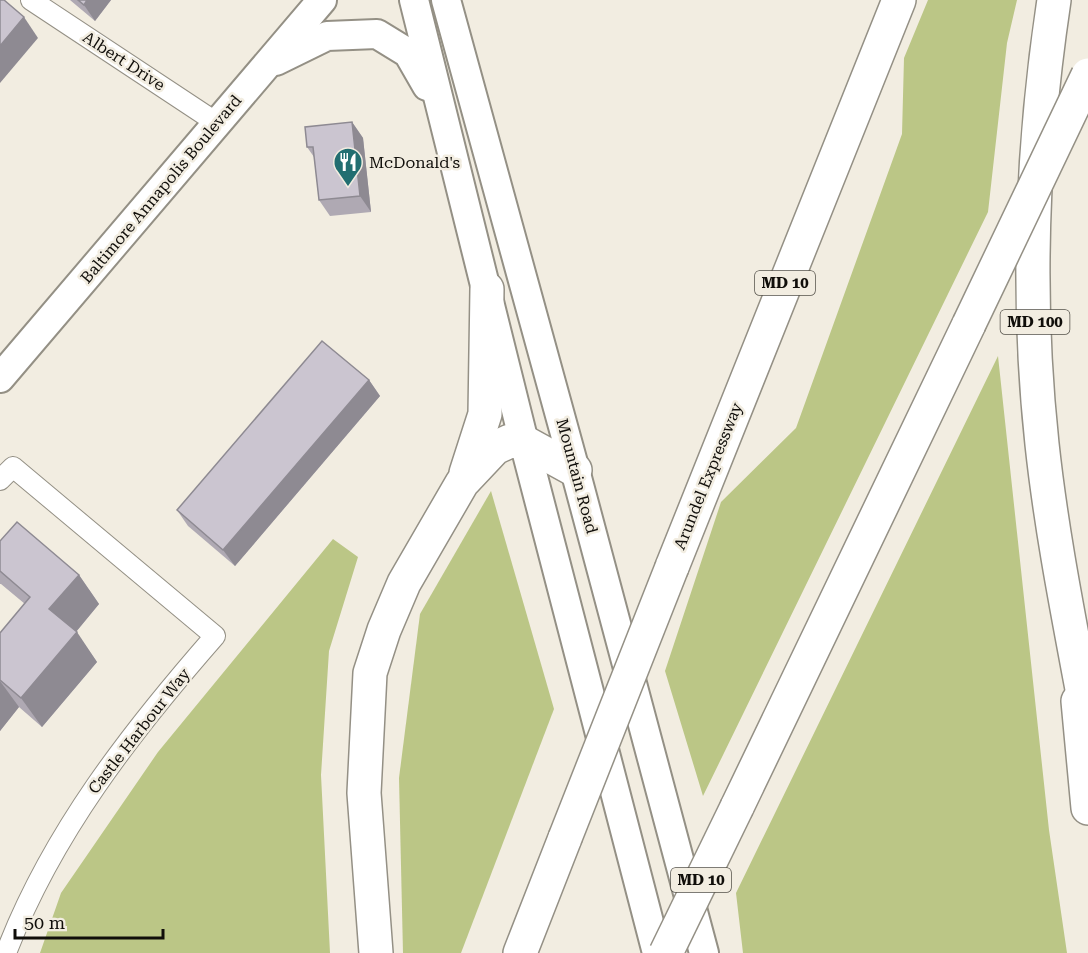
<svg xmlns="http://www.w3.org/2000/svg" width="1088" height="953" font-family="'Roboto Serif',serif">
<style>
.forest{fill:#bbc686}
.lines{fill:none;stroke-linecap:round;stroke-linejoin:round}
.street-casing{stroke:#949085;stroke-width:22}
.secondary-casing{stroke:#949085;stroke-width:32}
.highway-casing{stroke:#949085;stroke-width:36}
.street{stroke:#fff;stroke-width:20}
.secondary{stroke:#fff;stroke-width:28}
.highway{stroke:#fff;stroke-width:33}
.highway-bridge-casing{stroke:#949085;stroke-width:36;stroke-linecap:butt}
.highway-bridge{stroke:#fff;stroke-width:33}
.wall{fill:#afa9b3}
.shaded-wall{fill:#8e8a92}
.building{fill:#cbc5d0;stroke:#8e8a92;stroke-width:1.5}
.labels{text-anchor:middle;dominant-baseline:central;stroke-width:5;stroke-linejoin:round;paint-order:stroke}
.shield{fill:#f2ede1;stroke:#54514a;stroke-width:1.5}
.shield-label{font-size:15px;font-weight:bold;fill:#100e0a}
.street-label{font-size:16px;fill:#100e0a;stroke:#f2ede1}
.poi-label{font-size:16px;fill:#100e0a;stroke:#f2ede1;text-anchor:start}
</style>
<rect width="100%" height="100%" fill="#f2ede1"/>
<g class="forest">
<polygon points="928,0 1017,0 1007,43 988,212 703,796 665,671 721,502 796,428 902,134 904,58"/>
<polygon points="998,356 1049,830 1067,953 743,953 736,893"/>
<polygon points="491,491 554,709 461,953 403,953 399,778 420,614"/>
<polygon points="333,539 358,557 329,651 321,775 330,953 40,953 61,893 158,752"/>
</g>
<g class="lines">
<g class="street-casing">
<g id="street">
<polyline points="31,0 217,123"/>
<path d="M0,480L13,467L215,636C131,732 52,833 6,953"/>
</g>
</g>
<g class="secondary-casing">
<g id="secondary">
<polyline points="414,0 524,442 657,953"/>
<polyline points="446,0 575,470 704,953"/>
<polyline points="276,61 327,36 377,34 408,53 427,86"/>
<polyline points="0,378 322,0"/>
</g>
</g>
<g class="highway-casing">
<g id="highway">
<path d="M1054,0C1032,146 1026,296 1042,444C1052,537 1071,629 1088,721"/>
<polyline points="466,473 485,414 487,289"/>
<polyline points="672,567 899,0"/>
<polyline points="1078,701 1088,808"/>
<polyline points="737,807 969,324"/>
<polyline points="376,953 364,793 370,673 384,630 404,583 462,483 495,448 510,441 524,442 575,470"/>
<polyline points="520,953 565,838"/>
</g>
</g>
<use href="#street" class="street"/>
<use href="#secondary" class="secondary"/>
<use href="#highway" class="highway"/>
<g class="highway-bridge-casing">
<g id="highway-bridge">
<polyline points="969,324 1088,75"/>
<polyline points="565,838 672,567"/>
<polyline points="666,953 737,807"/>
</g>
</g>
<use href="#highway-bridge" class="highway-bridge"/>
</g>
<g class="wall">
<polygon points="70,0 111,0 95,21"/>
<polygon points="352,122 363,138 371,212 330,216 319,200 314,157 307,147"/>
<polygon points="369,380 380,396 235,566 188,526 177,510"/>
<polygon points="0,541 79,575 99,604 76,632 97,662 42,727 19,707 0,731 0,633 25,604 1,584 0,584"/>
</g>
<g class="shaded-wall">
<polygon points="87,0 111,0 95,21 84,5"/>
<polygon points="24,17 38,38 0,83 0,46"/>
<polygon points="352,122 363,138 371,212 360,196"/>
<polygon points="369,380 380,396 235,566 223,550"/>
<polygon points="79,575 99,604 70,639 49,609"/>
<polygon points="77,632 97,662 42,727 21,698"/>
<polygon points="0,681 19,707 0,731"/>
</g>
<g class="building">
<polygon points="0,0 4,0 24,17 0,46"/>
<polygon points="78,0 87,0 84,5"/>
<polygon points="352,122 360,196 319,200 313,147 307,147 305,127"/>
<polygon points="322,341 369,380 223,550 177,510"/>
<polygon points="17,522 79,575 49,609 77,632 21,698 0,680 0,633 30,597 0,571 0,541"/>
</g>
<defs>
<g id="restaurant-pin" transform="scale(1.5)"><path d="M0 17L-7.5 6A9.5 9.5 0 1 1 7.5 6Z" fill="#226e71" stroke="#f2ede1"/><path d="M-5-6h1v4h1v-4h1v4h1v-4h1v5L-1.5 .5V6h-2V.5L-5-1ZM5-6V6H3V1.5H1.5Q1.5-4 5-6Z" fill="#fff"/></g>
</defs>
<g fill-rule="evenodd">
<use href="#restaurant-pin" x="348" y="162"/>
</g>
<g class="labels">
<g class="shield">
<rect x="755" y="271" width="60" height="24" rx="4.5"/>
<rect x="1000.5" y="310" width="69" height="24" rx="4.5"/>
<rect x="671" y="868" width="60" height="24" rx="4.5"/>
</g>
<g class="shield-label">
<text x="785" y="283">MD 10</text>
<text x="1035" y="322">MD 100</text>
<text x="701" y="880">MD 10</text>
</g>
<g class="street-label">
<text transform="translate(124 61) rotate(33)">Albert Drive</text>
<text transform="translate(161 189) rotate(-50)">Baltimore Annapolis Boulevard</text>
<text transform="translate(577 476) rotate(75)">Mountain Road</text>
<text transform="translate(708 476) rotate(-68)">Arundel Expressway</text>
<text transform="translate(139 731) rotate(-52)">Castle Harbour Way</text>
</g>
<g class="poi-label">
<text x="369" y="162">McDonald's</text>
</g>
</g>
<path d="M15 929v9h148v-9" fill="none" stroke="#100e0a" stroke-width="3"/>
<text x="24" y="929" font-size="18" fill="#100e0a" stroke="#f2ede1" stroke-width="4.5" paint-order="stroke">50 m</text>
</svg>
